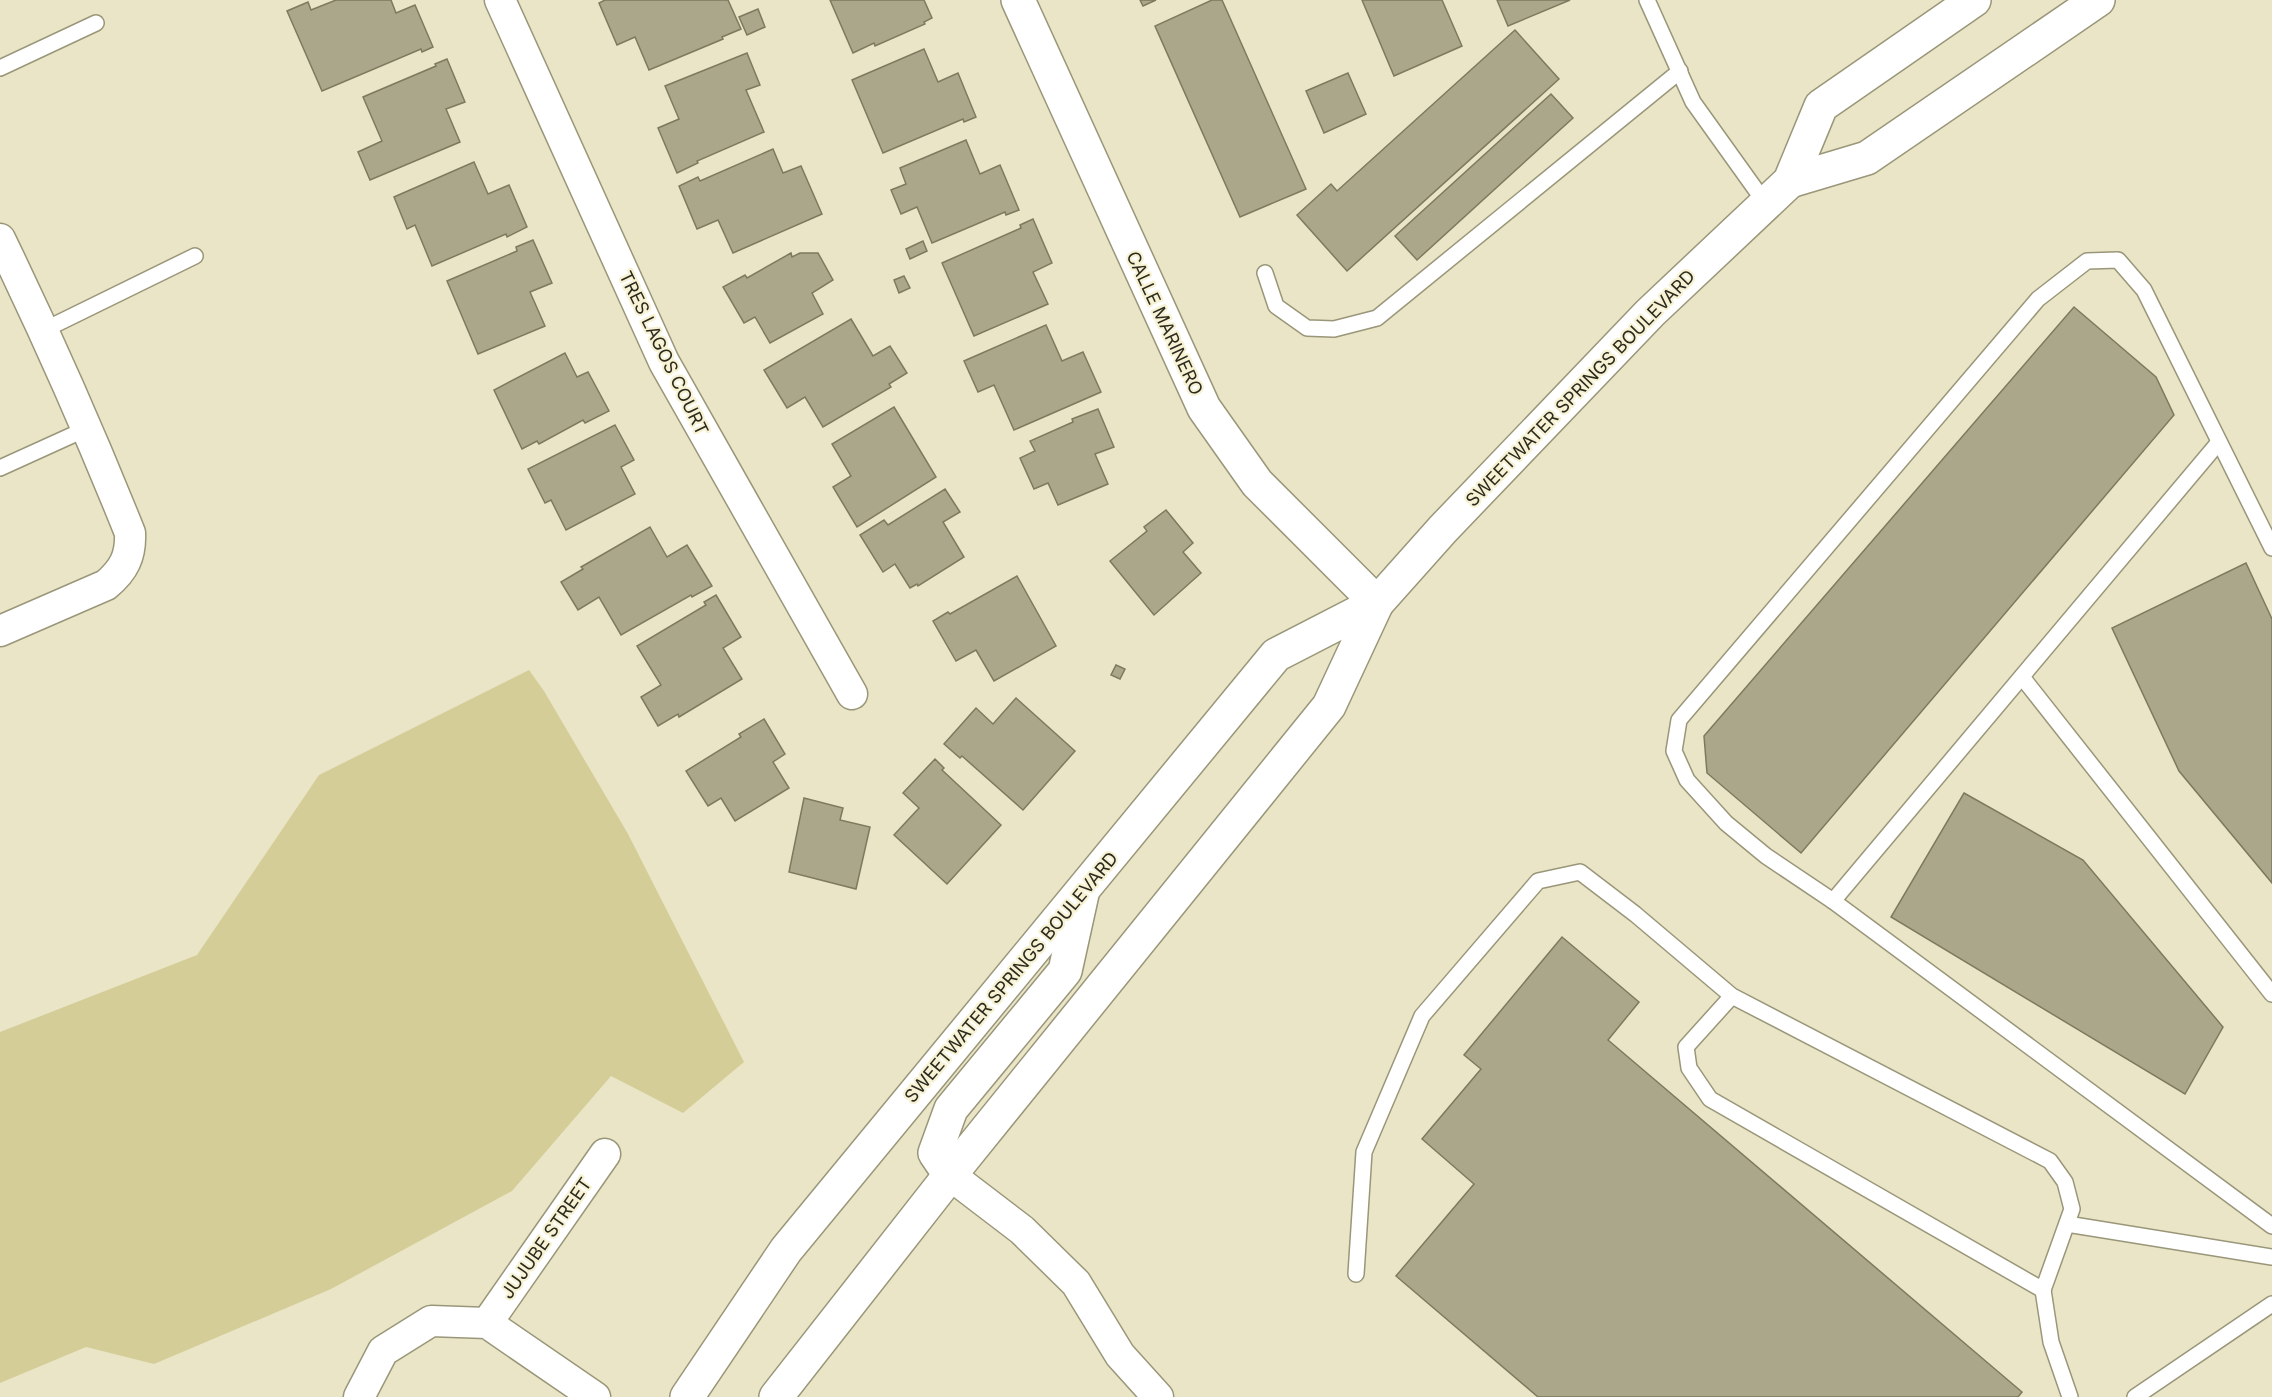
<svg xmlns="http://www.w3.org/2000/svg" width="2272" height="1397" font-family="Inter,sans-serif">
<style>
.green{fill:#d5cd97}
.building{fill:#aba78a;stroke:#7e7a5f;stroke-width:1.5}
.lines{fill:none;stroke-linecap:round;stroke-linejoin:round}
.service-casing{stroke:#9a9679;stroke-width:18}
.minor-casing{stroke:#9a9679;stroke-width:33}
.tertiary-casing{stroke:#9a9679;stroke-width:36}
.secondary-casing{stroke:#9a9679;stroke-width:36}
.service{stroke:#fff;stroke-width:15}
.minor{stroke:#fff;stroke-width:30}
.tertiary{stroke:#fff;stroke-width:33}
.secondary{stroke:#fff;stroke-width:33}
.labels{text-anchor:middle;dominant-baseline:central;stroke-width:4.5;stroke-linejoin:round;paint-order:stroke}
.street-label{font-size:18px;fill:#2c2a1f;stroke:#f6f2d3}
</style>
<rect width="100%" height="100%" fill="#e9e5c6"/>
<polygon class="green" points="529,670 544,691 628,834 744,1062 683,1113 611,1076 512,1191 331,1289 154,1364 86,1347 0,1383 0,1032 197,955 319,775"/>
<g class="building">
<polygon points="336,0 391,0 396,13 415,5 433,47 422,52 421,49 322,91 287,11 308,2 311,10"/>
<polygon points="605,0 728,0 741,29 722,37 723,39 649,70 635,37 617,45 599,3"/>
<polygon points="830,0 924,0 932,18 924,22 925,24 875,46 874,43 853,53"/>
<polygon points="1140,0 1156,0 1143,6"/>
<polygon points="1212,0 1222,0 1306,189 1240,217 1155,26"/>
<polygon points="1362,0 1442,0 1462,46 1394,76"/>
<polygon points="1497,0 1570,0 1508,26"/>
<polygon points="758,9 765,27 747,35 739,17"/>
<polygon points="1515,30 1559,79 1347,271 1297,215 1331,184 1337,191"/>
<polygon points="924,49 938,82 958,73 976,117 964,122 963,119 883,153 852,80"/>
<polygon points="747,53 760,85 746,90 764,132 697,161 698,163 677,173 658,128 679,119 665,86"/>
<polygon points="447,59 465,102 446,109 460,142 370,180 358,152 382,141 363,97 436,66 435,64"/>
<polygon points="1348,73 1366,114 1324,133 1306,91"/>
<polygon points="1551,94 1573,118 1417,260 1395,236"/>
<polygon points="966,140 980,174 1000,165 1019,210 1006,215 1005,212 932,243 917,207 901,214 891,190 906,184 900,168"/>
<polygon points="773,149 783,173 801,166 822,214 733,253 718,220 697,229 679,186 698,177 700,181"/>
<polygon points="474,162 488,194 509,185 527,227 507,237 506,234 432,266 415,225 407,229 394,197"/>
<polygon points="1033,219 1052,263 1033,272 1048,304 974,336 942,263 1021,228 1020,225"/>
<polygon points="533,240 552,283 530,292 545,326 478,354 447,281 517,251 516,247"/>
<polygon points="923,241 927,251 910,259 906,249"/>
<polygon points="791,253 792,257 800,253 818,253 833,280 812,293 823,314 770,343 755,317 744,323 723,287 745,275 747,278"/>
<polygon points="904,276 910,288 899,293 894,280"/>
<polygon points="2074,307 2156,377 2174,415 1801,853 1707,773 1704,736"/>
<polygon points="851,319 873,356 890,346 907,373 889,384 891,387 823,427 805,397 787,408 764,370"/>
<polygon points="1046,325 1062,361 1083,352 1101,392 1014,430 994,385 978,392 964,361"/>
<polygon points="565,353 577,377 588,372 609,411 585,423 583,420 539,444 537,441 522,449 494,390"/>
<polygon points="894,407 936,477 857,527 833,487 851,476 832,444"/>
<polygon points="1098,409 1114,447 1095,454 1108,484 1058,505 1048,483 1034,489 1020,458 1035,451 1030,441 1073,422 1072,419"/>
<polygon points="615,425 634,460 621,467 635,494 566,530 551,500 545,503 528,469"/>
<polygon points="945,489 960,512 943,522 964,557 918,586 917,584 910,588 895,564 883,572 860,535 884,520 888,525"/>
<polygon points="1166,510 1193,543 1183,552 1201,573 1154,615 1110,561 1147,531 1144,527"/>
<polygon points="650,527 667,557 687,545 712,586 692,597 691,595 621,635 599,597 578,610 561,582 583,569 581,567"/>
<polygon points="2246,563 2272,619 2272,883 2179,771 2112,628"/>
<polygon points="1017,576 1056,646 994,681 976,650 956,661 933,621 948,612 950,614"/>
<polygon points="716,595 741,637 723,648 742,679 679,717 678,714 658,726 641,697 661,685 637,646 706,605 704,602"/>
<polygon points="1116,665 1125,669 1120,679 1111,675"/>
<polygon points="1016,698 1075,751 1023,810 962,756 960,758 944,744 976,708 993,724"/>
<polygon points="764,719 785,754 773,762 789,788 735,821 721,798 708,806 686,771 741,737 739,734"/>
<polygon points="935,759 944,768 942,770 1001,825 947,884 894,835 919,808 903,793"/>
<polygon points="1964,793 2083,860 2223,1027 2185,1094 1891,917"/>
<polygon points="804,798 843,808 840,820 870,827 856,889 789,872"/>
<polygon points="1562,937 1639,1002 1608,1040 2022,1392 2018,1397 1538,1397 1396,1276 1474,1184 1422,1139 1481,1069 1464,1055"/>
</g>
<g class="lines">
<g class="service-casing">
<g id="service">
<polyline points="1647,0 1693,102 1766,204"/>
<polyline points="0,68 96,23"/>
<polyline points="1265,273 1276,306 1307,328 1334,329 1377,318 1680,71"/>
<polyline points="44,330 195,256"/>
<polyline points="0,468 88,428"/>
<polyline points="2272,548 2144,290 2118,260 2087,261 2038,299 1679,720 1674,751 1687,780 1726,823 1766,856 1833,901 2272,1226"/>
<polyline points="2022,677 2272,994"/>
<polyline points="1833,901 2219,442"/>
<polyline points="2067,1224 2272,1257"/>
<polyline points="1356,1274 1364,1152 1422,1016 1538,881 1580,872 1635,914 1732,996 1686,1047 1689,1068 1710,1099 2043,1290 2072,1209 2065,1182 2050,1161 1732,996"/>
<polyline points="2043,1290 2051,1342 2070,1397"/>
<polyline points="2135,1397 2272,1304"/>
</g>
</g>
<g class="minor-casing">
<g id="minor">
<polyline points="500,0 664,362 852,694"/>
<path d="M0,239C47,336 90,433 130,533C131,556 124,570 106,585L0,631"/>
<polyline points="950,1175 1022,1230 1076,1283 1120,1355 1158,1397"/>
<polyline points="487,1323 605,1154"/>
<polyline points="359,1397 383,1351 431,1321 487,1323 595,1397"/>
</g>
</g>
<g class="tertiary-casing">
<polyline id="tertiary" points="1018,0 1204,408 1257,483 1377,603"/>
</g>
<g class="secondary-casing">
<g id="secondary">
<polyline points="1790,181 1867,158 2098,0"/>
<polyline points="950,1175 935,1153 951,1109 1065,971 1082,894"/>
<polyline points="687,1397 786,1250 1276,655 1377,603"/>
<polyline points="776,1397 950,1175 1329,706 1377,603 1443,529 1650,313 1790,181 1821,106 1974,0"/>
</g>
</g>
<use href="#service" class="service"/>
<use href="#minor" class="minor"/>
<use href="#tertiary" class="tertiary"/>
<use href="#secondary" class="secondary"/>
</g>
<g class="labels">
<g class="street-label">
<text transform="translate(1165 323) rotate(65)">CALLE MARINERO</text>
<text transform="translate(664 353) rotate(64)">TRES LAGOS COURT</text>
<text transform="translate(1580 388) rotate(-46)">SWEETWATER SPRINGS BOULEVARD</text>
<text transform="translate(1011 977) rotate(-50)">SWEETWATER SPRINGS BOULEVARD</text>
<text transform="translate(546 1238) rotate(-55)">JUJUBE STREET</text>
</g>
</g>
</svg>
